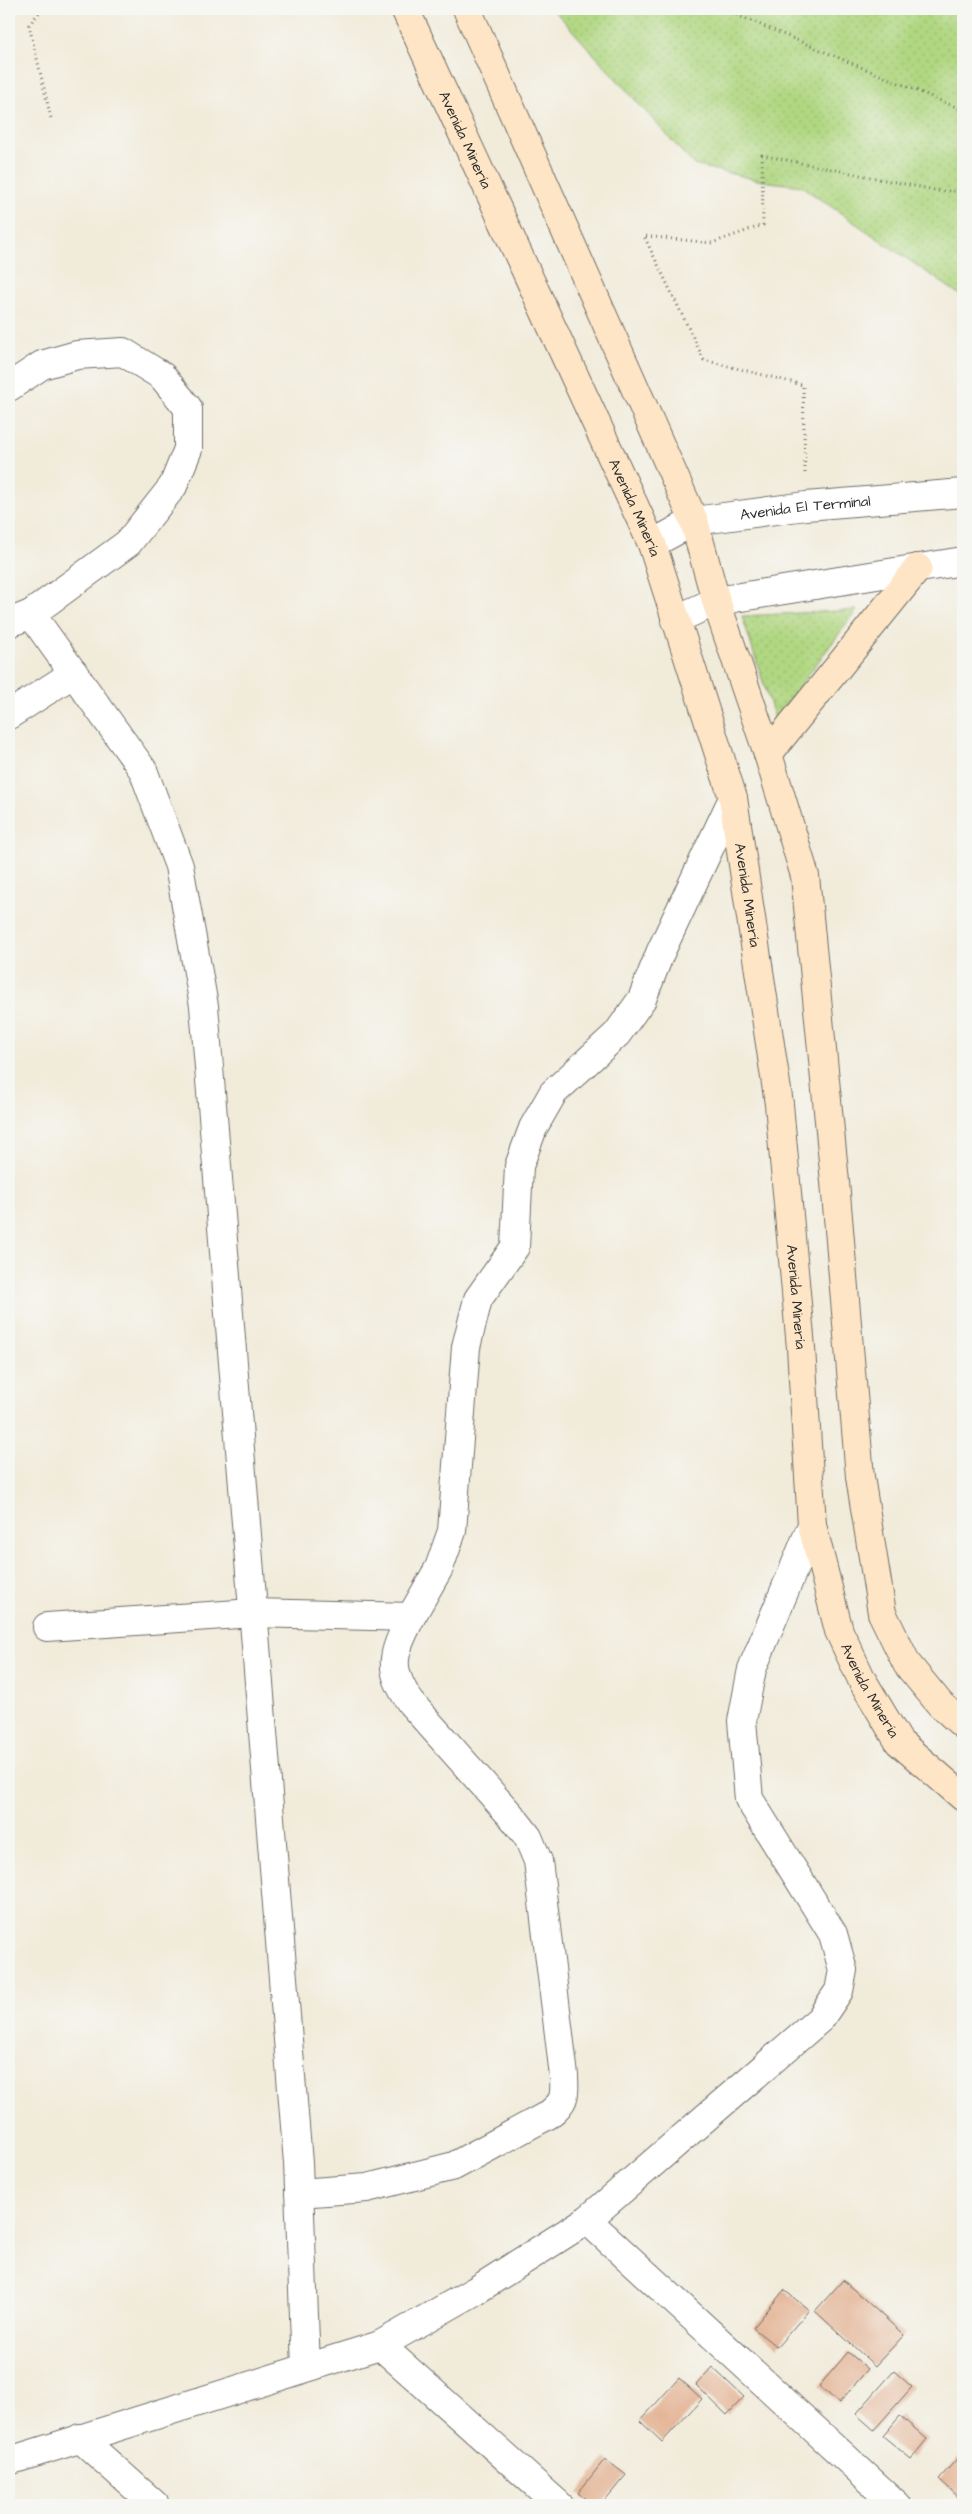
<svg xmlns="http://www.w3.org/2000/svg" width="972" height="2514" font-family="'Architects Daughter',sans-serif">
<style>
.park{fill:url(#park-dots);stroke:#6e8156}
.building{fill:#e4b597}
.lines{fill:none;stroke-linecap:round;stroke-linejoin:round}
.minor-casing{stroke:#706e68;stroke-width:30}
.tertiary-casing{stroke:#706e68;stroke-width:30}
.secondary-casing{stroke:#706e68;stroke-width:30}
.path{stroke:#706e68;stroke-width:3;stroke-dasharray:1 4;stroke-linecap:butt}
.minor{stroke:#fff;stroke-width:28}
.tertiary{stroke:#fff;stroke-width:28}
.secondary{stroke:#fee5c5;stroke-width:28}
.labels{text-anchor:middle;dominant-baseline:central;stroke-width:4;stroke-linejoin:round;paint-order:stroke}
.street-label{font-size:15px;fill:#2b2b2b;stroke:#f6f6f2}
</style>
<defs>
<pattern id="park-dots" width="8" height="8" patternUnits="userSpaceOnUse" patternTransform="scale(1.25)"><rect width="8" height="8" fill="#b0d781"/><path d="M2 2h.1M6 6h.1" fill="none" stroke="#98b970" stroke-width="1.8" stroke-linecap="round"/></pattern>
</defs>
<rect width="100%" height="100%" fill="#f6f6f2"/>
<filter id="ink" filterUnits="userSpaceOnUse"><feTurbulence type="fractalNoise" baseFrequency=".02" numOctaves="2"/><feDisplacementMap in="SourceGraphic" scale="10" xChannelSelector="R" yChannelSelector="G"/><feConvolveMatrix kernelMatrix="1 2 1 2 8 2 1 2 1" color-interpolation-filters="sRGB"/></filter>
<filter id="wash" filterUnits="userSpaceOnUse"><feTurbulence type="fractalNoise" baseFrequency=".0096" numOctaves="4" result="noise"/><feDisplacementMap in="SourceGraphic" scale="20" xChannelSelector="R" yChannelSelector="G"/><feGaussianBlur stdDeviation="1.12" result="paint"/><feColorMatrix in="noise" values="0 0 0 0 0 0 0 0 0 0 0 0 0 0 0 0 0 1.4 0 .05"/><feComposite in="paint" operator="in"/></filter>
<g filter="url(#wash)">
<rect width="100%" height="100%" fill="#f1ebda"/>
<g class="park">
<polygon points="553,9 963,9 963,297 801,186 762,181 694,165"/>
<polygon points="857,610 775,719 742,616"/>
</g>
<g id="blocks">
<g class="building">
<polygon points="843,2280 904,2335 875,2366 815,2311"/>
<polygon points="784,2290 809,2310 777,2347 753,2328"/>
<polygon points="848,2352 868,2369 839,2403 819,2386"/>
<polygon points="712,2367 744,2397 727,2415 696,2385"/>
<polygon points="894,2371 912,2387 874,2430 856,2414"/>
<polygon points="679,2378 702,2399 662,2442 640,2421"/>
<polygon points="900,2416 927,2439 911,2459 883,2436"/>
<polygon points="963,2452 963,2501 939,2479"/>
<polygon points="605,2459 626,2475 601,2505 593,2505 578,2493"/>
</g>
</g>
</g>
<g filter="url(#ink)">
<use href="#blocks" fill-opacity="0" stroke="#706e68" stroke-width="1"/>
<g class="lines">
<g class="minor-casing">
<g id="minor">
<polyline points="9,387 42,365 77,355 123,352 162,376 188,408 188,449 173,486 128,543 31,614 9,623"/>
<polyline points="31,614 143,770 179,866 204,1006 298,2163 306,2367"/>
<polyline points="9,715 74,673"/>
<polyline points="47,1627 253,1613 411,1617 439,1568 452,1531 466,1347 478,1299 515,1247 519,1166 533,1128 553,1093 617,1034 642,999 660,953 733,798"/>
<path d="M299,2193L367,2188L454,2166L548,2115C565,2102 565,2097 564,2076L538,1861L528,1837L514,1819L411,1703C386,1667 393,1654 411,1617"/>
<polyline points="587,2220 897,2505"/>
<polyline points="380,2345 559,2505"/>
<polyline points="80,2438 155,2505"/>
<polyline points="9,2461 380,2345 475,2291 587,2220 820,2019 839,1991 843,1970 833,1934 749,1799 742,1721 752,1669 812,1525"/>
</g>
</g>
<g class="tertiary-casing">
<g id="tertiary">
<path id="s1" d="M652,544L694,521L806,506L963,493"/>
<polyline points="675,620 716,601 963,561"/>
</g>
</g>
<g class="secondary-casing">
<g id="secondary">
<path id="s2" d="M405,9L652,544L733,798L779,1104L801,1348L812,1525L839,1631L862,1680L899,1742L963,1797"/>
<polyline points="467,9 694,521 716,601 768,754 805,876 835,1182 860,1477 882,1613 907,1664 940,1704 963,1725"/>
<polyline points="768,754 918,568"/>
</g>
</g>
<g class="path">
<polyline points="42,9 29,25 51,118"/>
<polyline points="723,9 963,110"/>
<polyline points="805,473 803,385 704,360 644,236 712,243 763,225 762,155 939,191 963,191"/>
</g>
<use href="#minor" class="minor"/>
<use href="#tertiary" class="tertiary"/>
<use href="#secondary" class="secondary"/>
</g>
</g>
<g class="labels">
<g class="street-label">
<text stroke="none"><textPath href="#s2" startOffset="144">Avenida Minería</textPath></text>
<text stroke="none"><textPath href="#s2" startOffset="549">Avenida Minería</textPath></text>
<text stroke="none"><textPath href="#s1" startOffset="160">Avenida El Terminal</textPath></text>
<text stroke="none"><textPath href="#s2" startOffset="954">Avenida Minería</textPath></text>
<text stroke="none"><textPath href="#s2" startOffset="1359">Avenida Minería</textPath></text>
<text stroke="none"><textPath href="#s2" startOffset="1764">Avenida Minería</textPath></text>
</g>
</g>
<rect width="972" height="2514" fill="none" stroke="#f6f6f2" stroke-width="30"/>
</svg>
